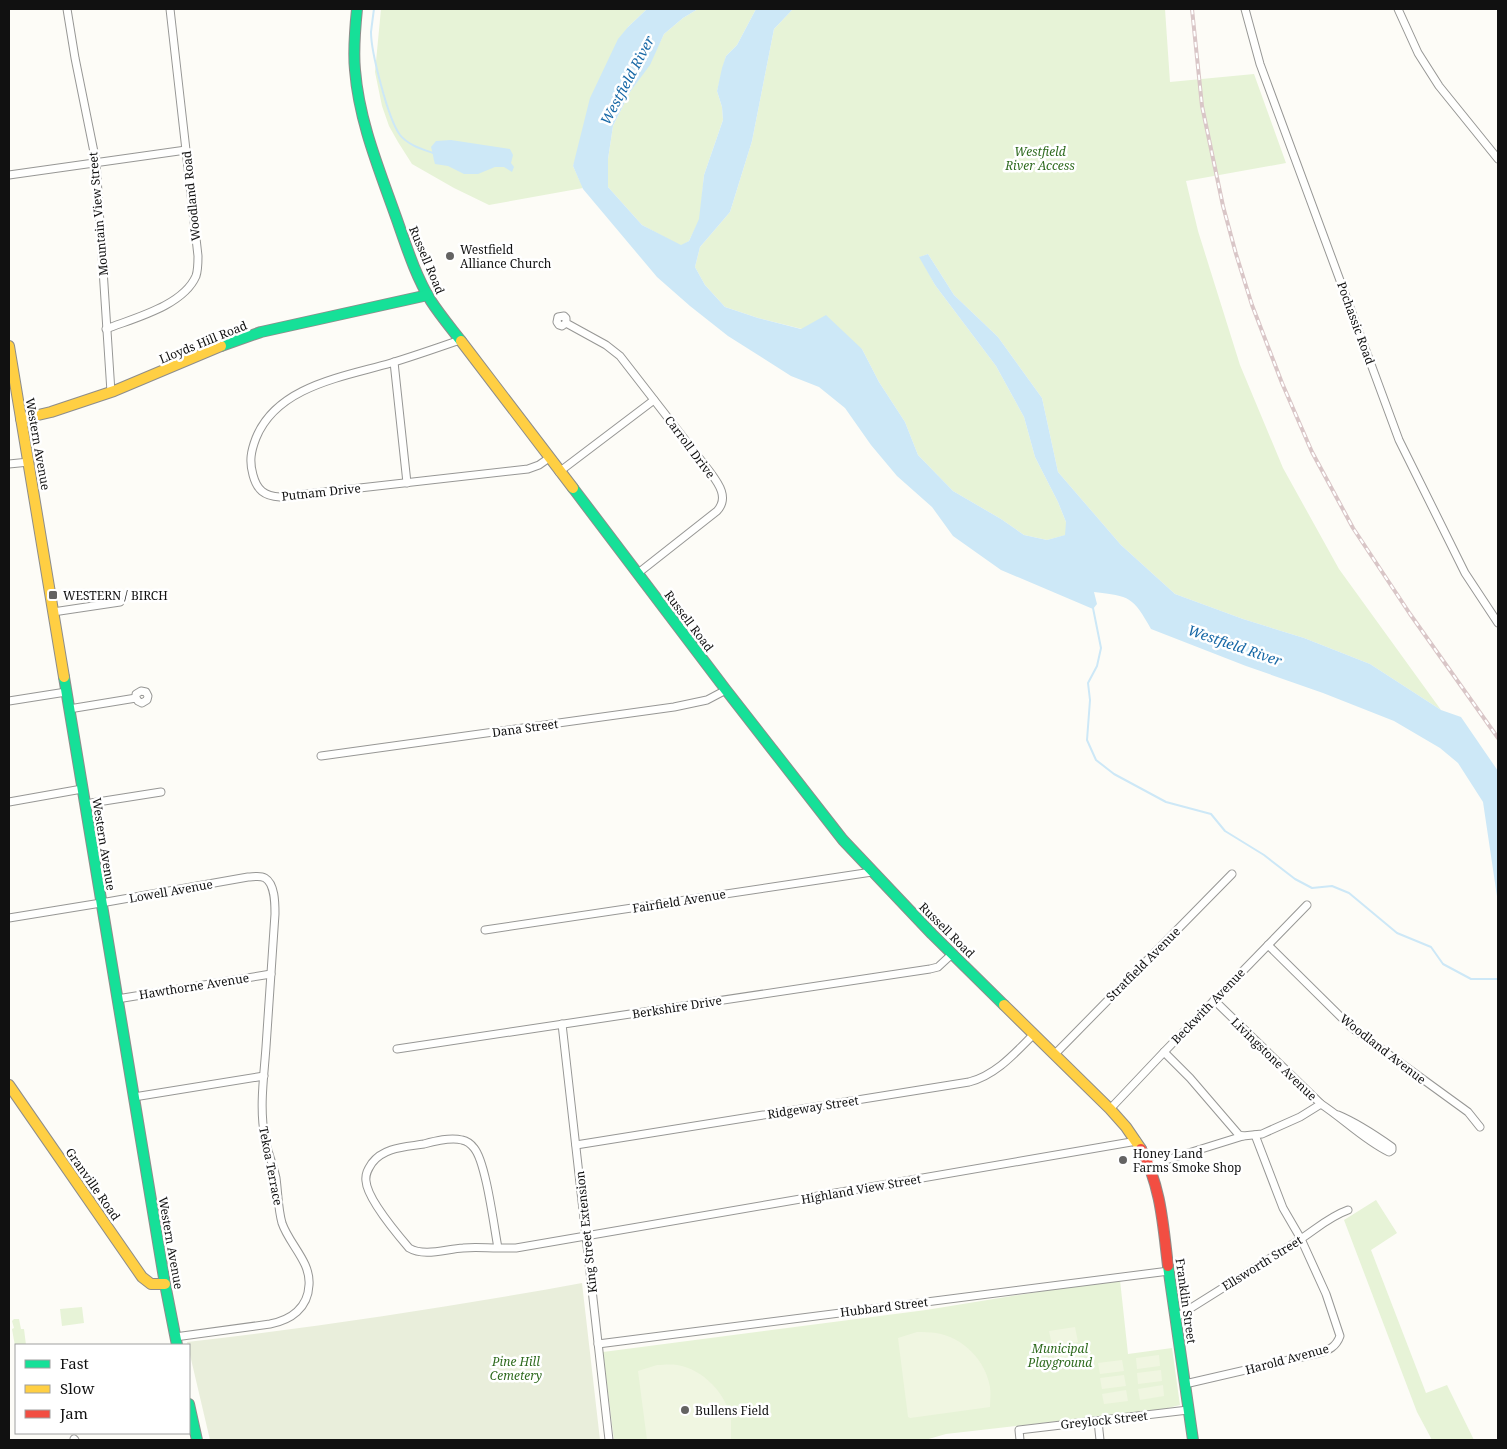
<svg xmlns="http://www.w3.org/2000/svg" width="1507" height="1449" font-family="'Noto Serif',serif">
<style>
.green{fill:#e7f3d7}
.cemetery{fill:#e9eedb}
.pitch{fill:#f0f6e1}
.water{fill:#cde8f7}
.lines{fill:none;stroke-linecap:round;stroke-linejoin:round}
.stream{stroke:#cde8f7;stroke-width:2}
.street-casing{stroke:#979795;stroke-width:9}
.fast-casing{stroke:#8e8d8b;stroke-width:12}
.slow-casing{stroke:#8e8d8b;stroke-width:12}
.jam-casing{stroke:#8e8d8b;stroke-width:12}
.street{stroke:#fffffe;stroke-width:7}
.fast{stroke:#16e098;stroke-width:10}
.slow{stroke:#ffcf43;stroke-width:10}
.jam{stroke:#f24e42;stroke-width:10}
.rail-casing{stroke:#d9c6c7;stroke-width:4}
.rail{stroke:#fff;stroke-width:2;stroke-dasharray:5.5;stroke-linecap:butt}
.poi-dot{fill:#646362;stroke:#fff;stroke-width:2}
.labels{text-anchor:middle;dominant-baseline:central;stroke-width:5;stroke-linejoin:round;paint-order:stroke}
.park-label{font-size:12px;font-style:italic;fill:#2f6b1f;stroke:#fff}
.street-label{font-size:12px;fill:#111;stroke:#fff}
.poi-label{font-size:12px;fill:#111;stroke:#fff;text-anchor:start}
.water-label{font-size:14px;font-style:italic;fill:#1768a6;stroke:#fff}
</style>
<rect width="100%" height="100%" fill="#fdfcf7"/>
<g class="green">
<polygon points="381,9 647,9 628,27 573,166 583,188 489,205 454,188 412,164 398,142 389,126 382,106 375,72"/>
<polygon points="698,9 756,9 737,45 726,56 717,91 722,107 723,120 704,175 700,219 689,241 681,246 642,225 608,187 608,159 613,126 630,92 649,65 664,34 683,18"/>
<polygon points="793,9 1165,9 1170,82 1254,74 1286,163 1186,181 1198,231 1240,365 1283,468 1339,569 1441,710 1370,664 1304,638 1243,619 1175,594 1121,545 1058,472 1042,398 998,337 954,295 928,254 920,257 935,285 996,366 1024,417 1035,457 1058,502 1066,522 1066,535 1047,540 1024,535 1001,519 953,491 918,455 905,422 879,382 862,349 802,329 758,318 725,307 705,285 695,267 700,247 730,212 752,141 774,29"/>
<polygon points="1376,1200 1397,1233 1371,1250 1426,1393 1447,1385 1474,1440 1432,1440 1417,1412 1344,1220"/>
<polygon points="1120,1280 1128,1354 1172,1348 1180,1405 1164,1409 946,1434 925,1440 614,1440 603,1352 926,1310 1080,1285"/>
<polygon points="82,1307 84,1323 62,1326 60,1309"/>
<polygon points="14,1319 19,1319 21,1329 24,1329 26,1345 15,1346 12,1329 14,1328 12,1321"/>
</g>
<path class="cemetery" d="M582,1283L600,1440H210L187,1342C319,1327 451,1307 582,1283Z"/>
<g class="pitch">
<polygon points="1075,1327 1078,1342 1052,1345 1049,1331"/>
<path d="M917,1332C923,1332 930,1332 936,1333C963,1337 986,1361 990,1387C991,1394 990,1400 990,1407L910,1418L908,1417L898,1338Z"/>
<polygon points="1078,1345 1080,1359 1055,1363 1052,1348"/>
<polygon points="1159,1355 1160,1366 1137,1369 1136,1358"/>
<polygon points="1122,1360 1124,1371 1100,1374 1098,1363"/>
<path d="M657,1365C663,1365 670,1364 677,1365C703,1369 727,1394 731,1420C731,1426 731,1433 731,1439L647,1440L638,1371Z"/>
<polygon points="1161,1370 1162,1381 1138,1384 1137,1373"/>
<polygon points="1124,1375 1126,1386 1102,1389 1100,1378"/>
<polygon points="1163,1385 1164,1396 1140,1400 1138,1389"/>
<polygon points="1126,1390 1128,1401 1104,1404 1102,1394"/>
</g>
<g class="water">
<path d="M647,9H698L683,18L664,34L650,65L630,92L613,126L608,159V187L642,225L681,245L689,241L699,219L704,175L723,120L722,107L717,91L722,68L726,56L737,45L756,9H793L774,29L752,141L730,212L700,247L695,267L705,285L725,307L758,318L801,329L826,315L862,349L879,382L905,422L918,455L953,491L1001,519L1024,535L1047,540L1065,535L1066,522L1058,502L1035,457L1024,417L996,366L935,285L919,257L928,254L954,295L998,337L1042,398L1058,472L1121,545L1175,594L1243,619L1304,638L1370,664L1441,710L1461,717L1498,771V903L1483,802L1458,763L1440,748L1394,721L1323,693L1246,666L1151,629C1133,597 1130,596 1094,592L1097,604L1093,609L1001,570L953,536L932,507L897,476L871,445L845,408L819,387L791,376L728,336L690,306L657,277L583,189L573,166L590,98L618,39L628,27Z"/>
<path d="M451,140L510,149L513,155L511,163L514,167L512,172L504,167H495L478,174H464L448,166L435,164C433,158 433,153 431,147L436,141Z"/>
</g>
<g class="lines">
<g class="stream">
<path d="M374,9C373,16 372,24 371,32C371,52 388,119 400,135C408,145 422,149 433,153"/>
<polyline points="1093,608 1101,648 1097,666 1088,683 1090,700 1087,740 1096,760 1114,774 1166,802 1211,814 1225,831 1264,855 1295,879 1312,888 1332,886 1349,893 1397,933 1431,947 1443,964 1471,979 1498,979"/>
</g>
<g class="street-casing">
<g id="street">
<polyline points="67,9 75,58 96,162 111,392"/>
<polyline points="1245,9 1260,64 1399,440 1465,573 1498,623"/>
<polyline points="1398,9 1418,53 1439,86 1498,159"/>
<polyline points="9,175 186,150"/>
<path d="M566,323L562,326L559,325L557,322L558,317L564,316L566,318V323L606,345L620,356L710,472C719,484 729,498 717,511L637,574"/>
<path d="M106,329C134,318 183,306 196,276C198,270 198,263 198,256L170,9"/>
<path d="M460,340C437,348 414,356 391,363C343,377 277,386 256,438C251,451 249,461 253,475C257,490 264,496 280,497L528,469L539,465L549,458"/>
<polyline points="394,362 407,483"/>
<polyline points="9,464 29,462"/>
<polyline points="559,472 654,400"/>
<polyline points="53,612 120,602"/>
<polyline points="9,701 66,692"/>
<polyline points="69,709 136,698 138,701 142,703 147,700 148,696 146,692 141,691 136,694 136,698"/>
<polyline points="321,756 674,707 707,700 726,690"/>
<polyline points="9,802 82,789"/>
<polyline points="85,804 161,792"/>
<path d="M9,918L101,903L248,877C253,877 260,875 265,878C275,884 275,903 275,914C272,958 269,1002 266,1047C264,1076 259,1108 265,1138C267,1151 273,1164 276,1178C278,1193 278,1209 282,1223C289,1244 311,1262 309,1285C308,1308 291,1320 270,1324L175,1337"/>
<polyline points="485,930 872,872"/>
<polyline points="1268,945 1351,1027 1468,1112 1480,1127"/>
<polyline points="117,999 271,974"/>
<path d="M1214,1000L1321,1104C1344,1119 1364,1140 1389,1152L1392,1150V1147C1375,1135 1357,1123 1338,1115"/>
<polyline points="562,1024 609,1440"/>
<polyline points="397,1049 930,969 938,967 952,954"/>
<polyline points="1164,1052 1190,1078 1239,1135 1243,1136"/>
<polyline points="1055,1054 1232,874"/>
<polyline points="134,1097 264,1076"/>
<polyline points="1110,1109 1164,1052 1307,905"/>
<path d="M576,1145L969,1082C996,1075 1015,1053 1034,1034"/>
<polyline points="1150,1165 1243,1136 1262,1134 1300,1117 1321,1104"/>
<path d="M498,1248C487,1248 475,1247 463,1248C446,1249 424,1257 409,1248C397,1234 367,1198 366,1181C365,1174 368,1169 372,1163C384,1147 406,1147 424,1144C435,1141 450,1137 462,1140C467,1141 471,1144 474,1148C486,1162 494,1227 498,1248H516L1137,1141"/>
<path d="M1175,1318C1216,1292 1256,1267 1296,1242C1314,1231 1328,1217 1348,1210"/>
<polyline points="598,1344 1169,1271"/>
<path d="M1185,1384L1319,1353C1329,1350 1336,1347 1340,1336L1326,1294L1301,1239L1283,1208L1255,1135"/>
<polyline points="1098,1421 1100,1440"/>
<polyline points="74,1439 75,1440"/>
<polyline points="1020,1440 1019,1430 1188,1410"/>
</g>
</g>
<g class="fast-casing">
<g id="fast">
<path d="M357,9C355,29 353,50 355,70C359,121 379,169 396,217C406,245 415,275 431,301C440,315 451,328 461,341"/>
<polyline points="221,346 261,332 428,295"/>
<polyline points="573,488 726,690 843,840 932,934 1004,1005"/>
<polyline points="64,677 165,1284 177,1345"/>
<polyline points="1168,1266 1193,1440"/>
<polyline points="189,1404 197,1440"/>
</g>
</g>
<g class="slow-casing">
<g id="slow">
<polyline points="461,341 573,488"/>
<polyline points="9,346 64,677"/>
<polyline points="21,419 51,412 114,391 221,346"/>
<polyline points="1004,1005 1110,1109 1126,1127 1141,1149"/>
<polyline points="9,1085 142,1277 151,1284 165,1284"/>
</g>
</g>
<g class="jam-casing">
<path id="jam" d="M1141,1149C1161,1186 1163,1225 1168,1266"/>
</g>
<use href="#street" class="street"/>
<use href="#fast" class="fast"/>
<use href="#slow" class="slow"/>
<use href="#jam" class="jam"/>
<g class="rail-casing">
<polyline id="rail" points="1192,9 1202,106 1223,206 1236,254 1252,305 1282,383 1312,452 1353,528 1410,614 1498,738"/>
</g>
<use href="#rail" class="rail"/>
</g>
<g class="poi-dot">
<circle cx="450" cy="256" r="5"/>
<rect x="48" y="590" width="10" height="10" rx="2.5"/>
<circle cx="1123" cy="1160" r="5"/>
<circle cx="685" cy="1410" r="5"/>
</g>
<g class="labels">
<g class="park-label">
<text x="1040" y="151">Westfield<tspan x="1040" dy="14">River Access</tspan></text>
<text x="1060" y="1348">Municipal<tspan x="1060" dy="14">Playground</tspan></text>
<text x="516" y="1361">Pine Hill<tspan x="516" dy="14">Cemetery</tspan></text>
</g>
<g class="street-label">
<text transform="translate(191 196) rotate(-96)">Woodland Road</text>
<text transform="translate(98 214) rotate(-95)">Mountain View Street</text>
<text transform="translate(427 260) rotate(67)">Russell Road</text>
<text transform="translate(1356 323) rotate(70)">Pochassic Road</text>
<text transform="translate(203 342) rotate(-22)">Lloyds Hill Road</text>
<text transform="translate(38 444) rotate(80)">Western Avenue</text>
<text transform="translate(690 447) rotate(53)">Carroll Drive</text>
<text transform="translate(321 492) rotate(-6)">Putnam Drive</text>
<text transform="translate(689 621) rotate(53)">Russell Road</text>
<text transform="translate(525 728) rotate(-8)">Dana Street</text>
<text transform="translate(104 844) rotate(81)">Western Avenue</text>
<text transform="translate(171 891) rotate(-10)">Lowell Avenue</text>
<text transform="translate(679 901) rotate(-9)">Fairfield Avenue</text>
<text transform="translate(947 930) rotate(45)">Russell Road</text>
<text transform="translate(1143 964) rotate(-45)">Stratfield Avenue</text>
<text transform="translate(194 986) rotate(-9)">Hawthorne Avenue</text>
<text transform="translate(1208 1006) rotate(-46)">Beckwith Avenue</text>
<text transform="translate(677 1007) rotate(-9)">Berkshire Drive</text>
<text transform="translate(1383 1049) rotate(38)">Woodland Avenue</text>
<text transform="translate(1274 1059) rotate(44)">Livingstone Avenue</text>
<text transform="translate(813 1107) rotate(-9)">Ridgeway Street</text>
<text transform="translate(271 1166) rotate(79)">Tekoa Terrace</text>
<text transform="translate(93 1184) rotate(55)">Granville Road</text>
<text transform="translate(861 1189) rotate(-10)">Highland View Street</text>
<text transform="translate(586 1232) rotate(-96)">King Street Extension</text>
<text transform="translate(171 1243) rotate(80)">Western Avenue</text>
<text transform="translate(1262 1263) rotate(-32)">Ellsworth Street</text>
<text transform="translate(1186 1301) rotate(82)">Franklin Street</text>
<text transform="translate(884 1307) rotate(-7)">Hubbard Street</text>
<text transform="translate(1287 1359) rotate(-15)">Harold Avenue</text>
<text transform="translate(1104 1420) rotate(-6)">Greylock Street</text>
</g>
<g class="poi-label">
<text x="460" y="249">Westfield<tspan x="460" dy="14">Alliance Church</tspan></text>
<text x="63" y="595">WESTERN / BIRCH</text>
<text x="1133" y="1153">Honey Land<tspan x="1133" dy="14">Farms Smoke Shop</tspan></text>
<text x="695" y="1410">Bullens Field</text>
</g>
<g class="water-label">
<text transform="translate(627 80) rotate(-62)">Westfield River</text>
<text transform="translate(1235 645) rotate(19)">Westfield River</text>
</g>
</g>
<rect width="1507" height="1449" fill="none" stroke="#111111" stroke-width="20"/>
<rect x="15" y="1344" width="175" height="90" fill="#ffffff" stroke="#a0a0a0"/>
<rect x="25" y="1360" width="25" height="8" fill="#16e098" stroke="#a0a0a0"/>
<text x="60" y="1369" font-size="15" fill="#111111">Fast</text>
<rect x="25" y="1385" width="25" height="8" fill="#ffcf43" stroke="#a0a0a0"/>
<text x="60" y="1394" font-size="15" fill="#111111">Slow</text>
<rect x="25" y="1410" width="25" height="8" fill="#f24e42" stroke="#a0a0a0"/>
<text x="60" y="1419" font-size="15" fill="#111111">Jam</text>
</svg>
